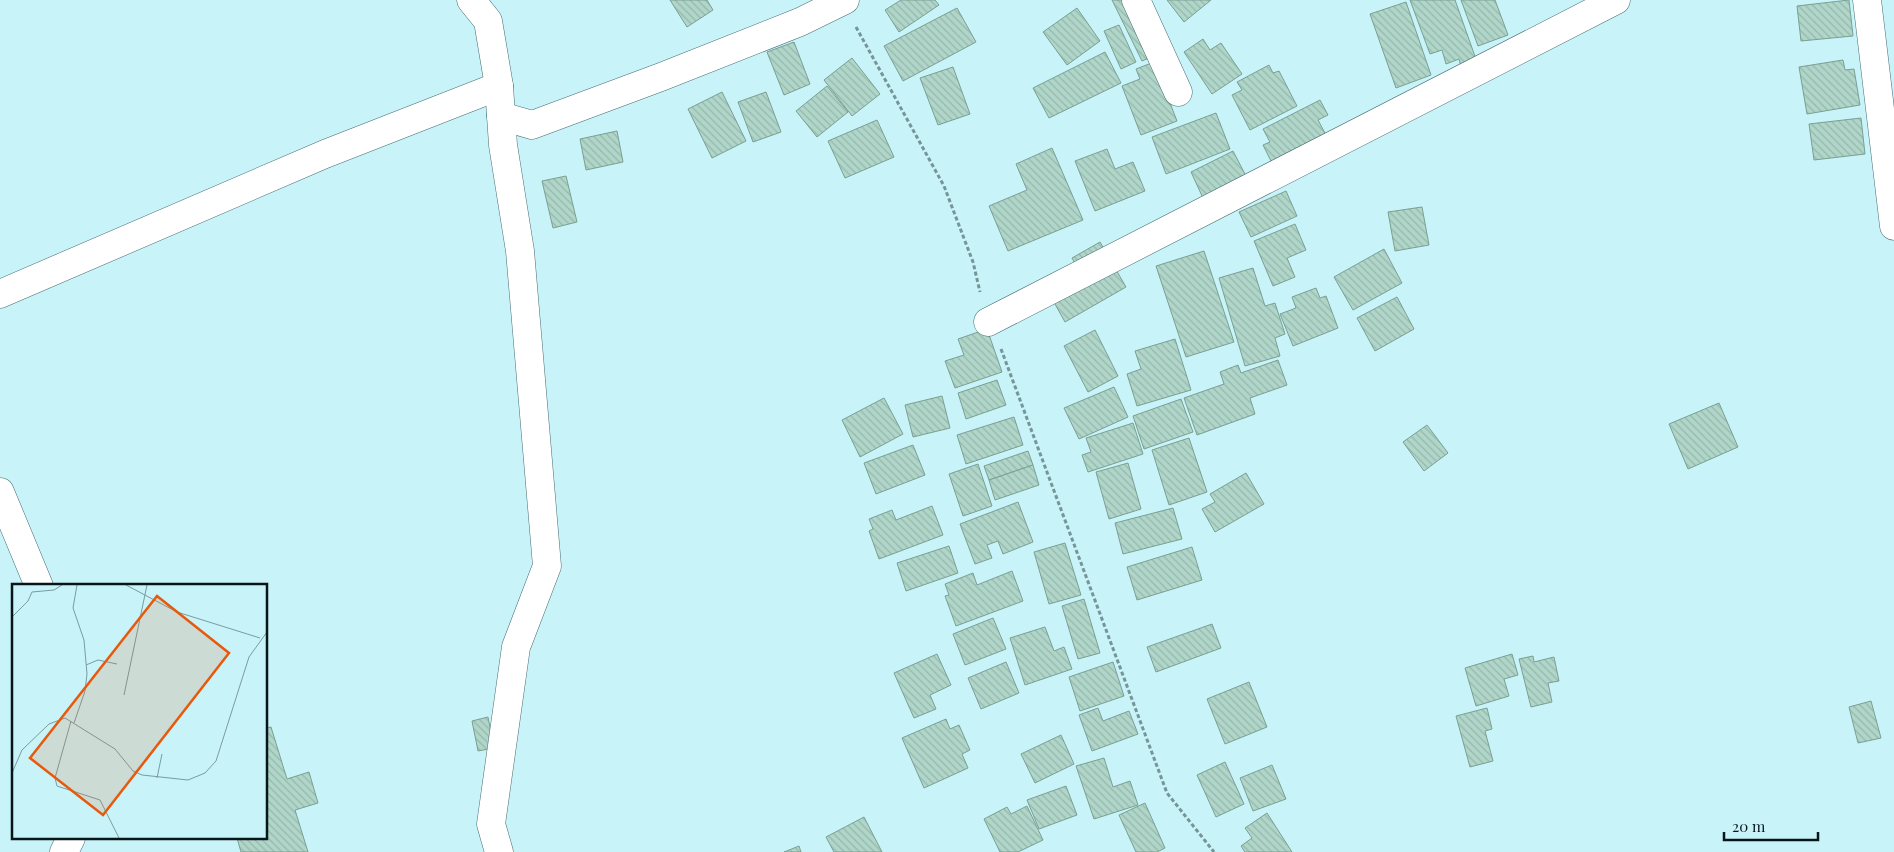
<svg xmlns="http://www.w3.org/2000/svg" width="1894" height="852" font-family="'Playfair Display',serif">
<style>
.building{fill:url(#building-back-hatch);stroke:#7a9f93}
.lines{fill:none;stroke-linecap:round;stroke-linejoin:round}
.street-casing{stroke:#476d72;stroke-width:29}
.path{stroke:#759599;stroke-width:3;stroke-dasharray:4 2.5;stroke-linecap:butt}
.street{stroke:#fff;stroke-width:28}
.inset-road{fill:none;stroke:#7b9b9f;stroke-width:1}
.view{fill:#e8590c;fill-opacity:0.15;stroke:#e8590c;stroke-width:2.5}
.inset-edge{fill:none;stroke:#071719;stroke-width:2.5}
</style>
<defs>
<pattern id="building-back-hatch" width="6" height="6" patternUnits="userSpaceOnUse" patternTransform="scale(1.25)"><rect width="6" height="6" fill="#b0d6c9"/><path d="M-1 5l2 2M0 0l6 6M5-1l2 2" fill="none" stroke="#96b7ac"/></pattern>
</defs>
<rect width="100%" height="100%" fill="#c8f3f8"/>
<g class="building">
<polygon points="670,0 707,0 713,10 687,27"/>
<polygon points="901,0 935,0 939,5 899,32 885,10"/>
<polygon points="1112,0 1129,0 1156,55 1142,61"/>
<polygon points="1167,0 1211,0 1184,22"/>
<polygon points="1410,0 1455,0 1477,62 1461,67 1459,59 1446,64 1442,50 1430,54"/>
<polygon points="1461,0 1495,0 1508,35 1478,46"/>
<polygon points="1849,0 1853,36 1801,41 1797,6"/>
<polygon points="1406,2 1431,75 1396,88 1370,14"/>
<polygon points="957,8 976,42 903,81 884,46"/>
<polygon points="1077,8 1100,41 1067,65 1043,32"/>
<polygon points="1119,25 1136,62 1121,69 1104,31"/>
<polygon points="1203,39 1210,50 1221,43 1242,74 1212,94 1184,52"/>
<polygon points="794,42 810,84 784,95 767,52"/>
<polygon points="1105,52 1121,83 1049,118 1033,88"/>
<polygon points="852,58 880,94 852,116 824,80"/>
<polygon points="1843,60 1845,70 1854,69 1860,105 1807,114 1799,67"/>
<polygon points="1154,62 1177,121 1141,135 1122,86 1140,79 1136,69"/>
<polygon points="1269,65 1273,73 1279,71 1297,106 1250,130 1232,95 1242,90 1237,82"/>
<polygon points="953,67 970,114 938,125 920,78"/>
<polygon points="827,86 848,112 817,137 796,111"/>
<polygon points="722,92 746,141 712,158 688,109"/>
<polygon points="766,92 781,132 753,142 738,102"/>
<polygon points="1320,100 1328,115 1318,120 1334,150 1273,165 1263,145 1270,142 1263,129"/>
<polygon points="1216,113 1230,149 1166,174 1152,137"/>
<polygon points="1861,118 1865,154 1814,160 1809,124"/>
<polygon points="877,120 894,157 845,178 828,141"/>
<polygon points="617,131 623,162 586,170 580,139"/>
<polygon points="1052,148 1083,220 1008,251 989,206 1027,190 1016,164"/>
<polygon points="1107,149 1115,169 1133,162 1145,191 1095,211 1075,161"/>
<polygon points="1233,151 1246,176 1203,198 1191,172"/>
<polygon points="566,176 577,222 553,228 542,181"/>
<polygon points="1286,191 1297,216 1251,237 1239,212"/>
<polygon points="1422,207 1429,245 1395,251 1388,212"/>
<polygon points="1295,224 1306,250 1287,258 1295,277 1273,286 1254,241"/>
<polygon points="1100,242 1126,287 1065,322 1046,288 1078,269 1072,258"/>
<polygon points="1384,249 1402,283 1353,310 1334,277"/>
<polygon points="1204,251 1234,342 1186,357 1156,266"/>
<polygon points="1253,268 1265,306 1275,303 1285,334 1275,338 1280,356 1245,366 1219,278"/>
<polygon points="1316,288 1320,298 1326,296 1338,328 1293,346 1280,314 1296,308 1292,297"/>
<polygon points="1397,297 1414,329 1375,351 1357,318"/>
<polygon points="987,329 1002,372 955,388 945,361 964,355 958,339"/>
<polygon points="1095,330 1118,376 1088,392 1064,346"/>
<polygon points="1175,339 1191,390 1137,406 1127,374 1141,369 1135,351"/>
<polygon points="1278,360 1287,385 1250,398 1255,414 1197,435 1184,398 1224,384 1220,372 1238,365 1241,373"/>
<polygon points="997,380 1006,405 966,419 958,393"/>
<polygon points="1114,387 1128,417 1079,439 1064,408"/>
<polygon points="942,396 950,428 913,437 905,405"/>
<polygon points="884,398 903,434 860,457 842,420"/>
<polygon points="1181,399 1193,432 1144,449 1133,416"/>
<polygon points="1719,403 1738,447 1688,469 1669,424"/>
<polygon points="1014,417 1023,445 966,464 957,435"/>
<polygon points="1133,423 1143,454 1088,472 1082,455 1091,452 1086,438"/>
<polygon points="1427,425 1448,453 1424,471 1403,442"/>
<polygon points="1189,438 1207,492 1169,505 1152,450"/>
<polygon points="913,445 925,475 876,494 864,463"/>
<polygon points="1028,451 1033,465 989,480 984,466"/>
<polygon points="1128,463 1141,509 1109,519 1096,472"/>
<polygon points="978,464 992,506 963,516 949,474"/>
<polygon points="1033,465 1039,485 995,500 989,480"/>
<polygon points="1246,473 1264,504 1215,532 1202,509 1215,502 1210,494"/>
<polygon points="1018,502 1033,542 1003,554 998,541 987,545 992,558 975,564 960,524"/>
<polygon points="932,506 943,535 879,559 869,531 873,529 869,519 892,510 896,520"/>
<polygon points="1173,508 1182,539 1123,554 1115,523"/>
<polygon points="1065,543 1081,595 1049,604 1034,552"/>
<polygon points="949,546 958,573 906,591 897,563"/>
<polygon points="1192,547 1202,580 1137,600 1127,567"/>
<polygon points="1012,571 1023,601 956,626 945,596 949,595 945,584 973,573 977,585"/>
<polygon points="1084,599 1100,653 1078,659 1062,606"/>
<polygon points="993,618 1006,649 965,665 953,634"/>
<polygon points="1212,624 1221,648 1156,672 1147,647"/>
<polygon points="1045,627 1054,651 1064,647 1072,669 1025,685 1010,638"/>
<polygon points="937,654 951,685 930,695 936,709 914,718 894,673"/>
<polygon points="1512,654 1518,675 1504,679 1509,696 1476,706 1465,668"/>
<polygon points="1533,656 1534,662 1554,657 1559,681 1548,683 1552,702 1531,707 1519,659"/>
<polygon points="1006,662 1019,693 981,709 968,678"/>
<polygon points="1113,662 1124,696 1080,711 1069,677"/>
<polygon points="1249,682 1267,727 1225,744 1207,699"/>
<polygon points="1871,701 1881,738 1858,743 1849,707"/>
<polygon points="1098,708 1103,721 1129,711 1138,734 1092,751 1079,715"/>
<polygon points="1487,708 1492,729 1485,731 1493,761 1470,767 1456,716"/>
<polygon points="488,717 494,748 478,751 472,721"/>
<polygon points="946,719 950,729 959,725 970,750 962,754 968,768 924,788 902,738"/>
<polygon points="271,727 287,779 309,772 318,803 295,810 308,852 241,852 237,838 266,838 266,728"/>
<polygon points="1061,735 1074,764 1035,783 1021,754"/>
<polygon points="1104,758 1113,787 1130,781 1138,805 1094,819 1076,766"/>
<polygon points="1225,762 1244,804 1216,817 1197,775"/>
<polygon points="1272,765 1286,799 1253,811 1240,778"/>
<polygon points="1066,786 1077,815 1039,829 1027,800"/>
<polygon points="1145,803 1165,848 1157,852 1136,852 1119,815"/>
<polygon points="1027,806 1043,840 1018,852 1000,852 984,819 1007,807 1011,814"/>
<polygon points="1267,813 1292,852 1245,852 1241,846 1252,838 1245,828"/>
<polygon points="864,817 882,852 834,852 826,837"/>
<polygon points="799,846 801,852 784,852"/>
</g>
<g class="lines">
<g class="street-casing">
<g id="street">
<polyline points="471,0 488,21 499,86 503,145 520,251 547,566 516,647 491,824 499,852"/>
<polyline points="1136,0 1178,92"/>
<polyline points="1867,0 1894,226"/>
<polyline points="501,116 532,125 661,77 800,22 845,0"/>
<polyline points="0,294 325,154 499,86"/>
<polyline points="988,322 1616,0"/>
<polyline points="0,492 39,586"/>
<polyline points="64,852 71,838"/>
</g>
</g>
<g class="path">
<polyline points="856,27 944,186 973,262 980,292"/>
<polyline points="1001,349 1167,793 1214,852"/>
</g>
<use href="#street" class="street"/>
</g>
<g transform="translate(12 584)">
<rect width="255" height="255" fill="#c8f3f8"/>
<path class="inset-road" d="M114,1L165,28L248,54M0,33L16,17L20,8L42,6L50,1M74,81L86,76L105,80M112,111L135,1M59,137L43,194L45,202L88,216L107,254M62,139L73,107L75,90L72,56L61,24L65,1M0,189L10,166L37,140L53,134L103,165L121,187L130,191L176,196L193,189L204,177L237,73L255,48M145,194L150,170"/>
<path class="view" d="M145,12L217,69L91,231L18,174Z"/>
<rect width="255" height="255" class="inset-edge"/>
</g>
<path d="M1724 832v8h94v-8" fill="none" stroke="#071719" stroke-width="2.5"/>
<text x="1732" y="832" font-size="15" fill="#071719" stroke="#c8f3f8" stroke-width="4" paint-order="stroke">20 m</text>
</svg>
